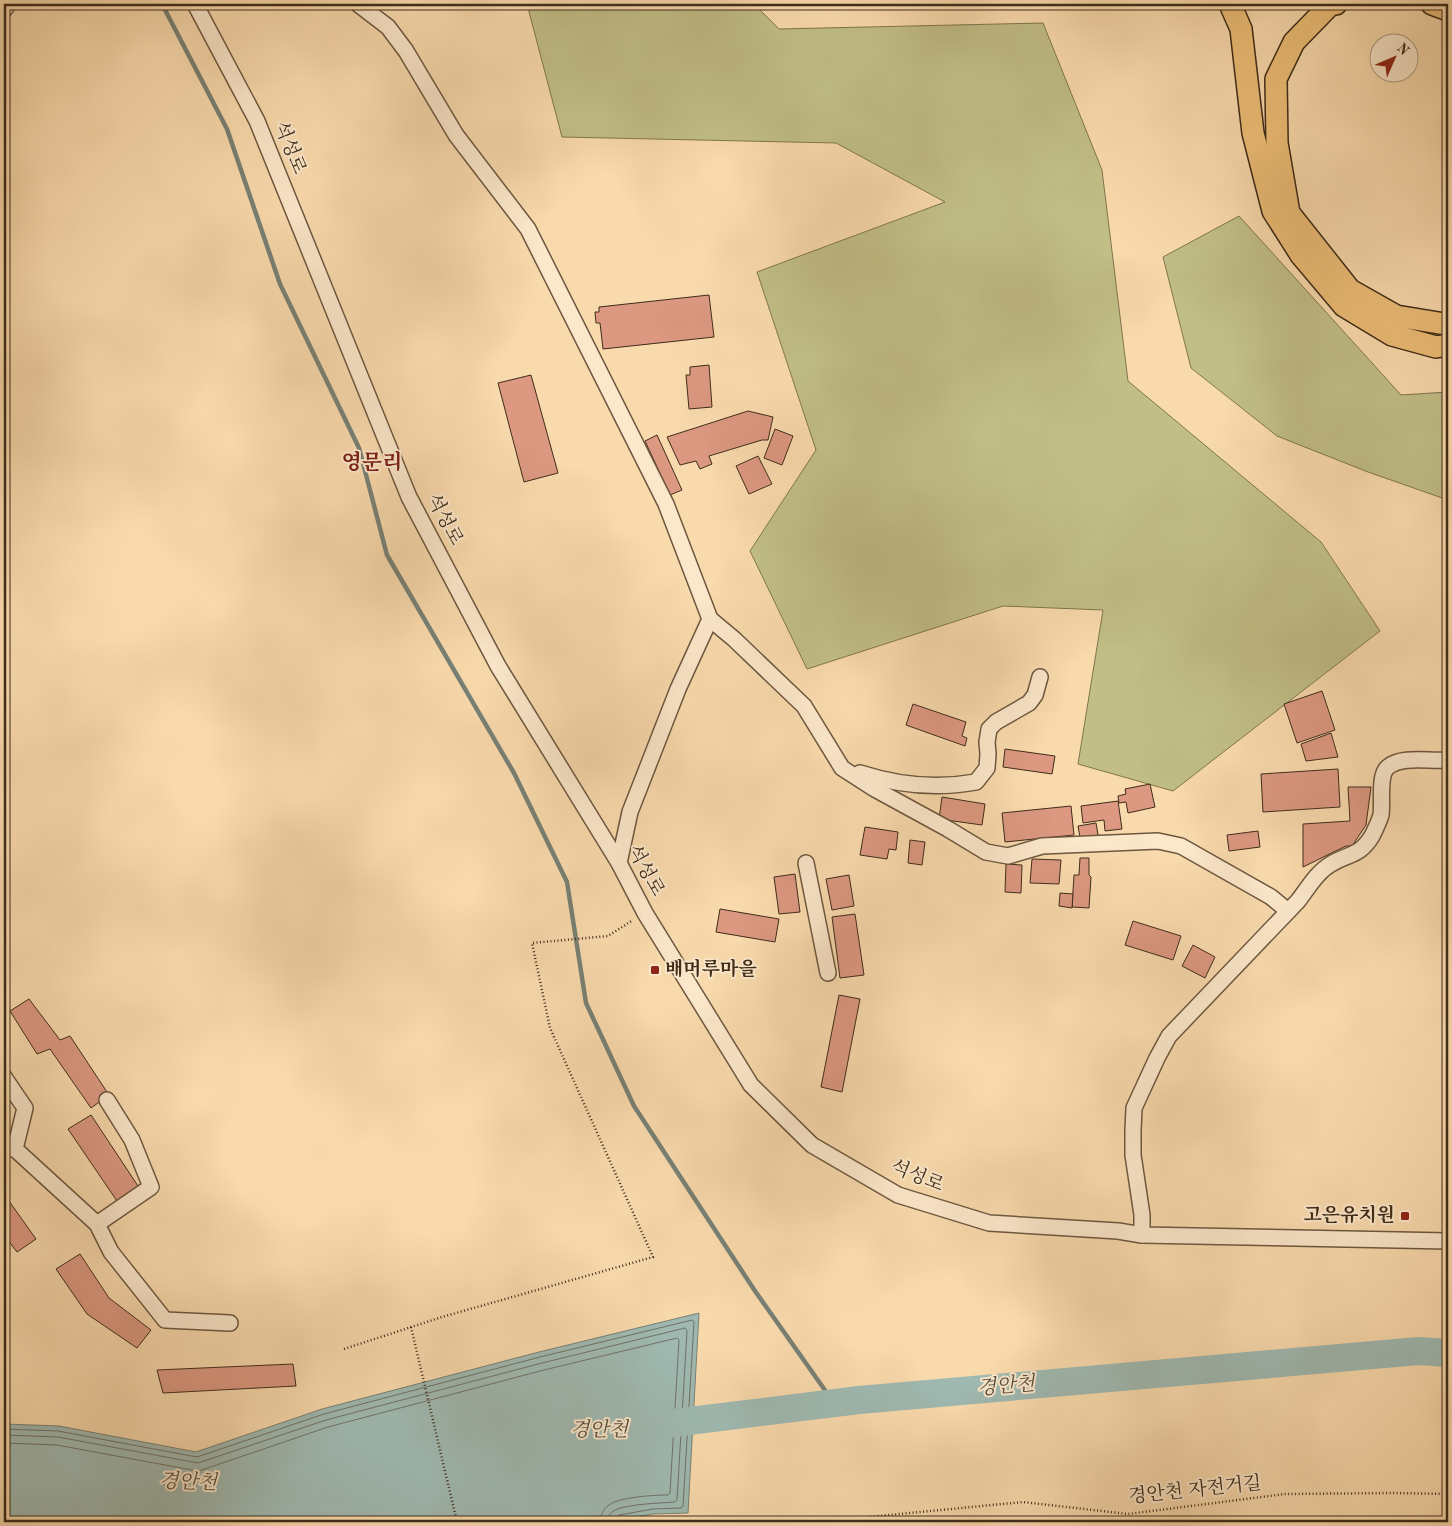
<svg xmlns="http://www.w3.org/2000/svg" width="1452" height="1526" font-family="'Old Standard TT','Noto Serif KR',serif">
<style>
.green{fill:#c1be87;stroke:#807550}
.water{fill:#9fb9b1;stroke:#788175}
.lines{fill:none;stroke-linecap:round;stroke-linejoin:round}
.shore{stroke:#6e7266;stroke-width:1}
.stream{stroke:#788175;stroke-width:4.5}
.river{stroke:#9fb9b1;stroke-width:28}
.building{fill:#dc9881;stroke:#3e2c1a}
.minor-casing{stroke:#6d583f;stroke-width:18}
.highway-casing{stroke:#3e2c1a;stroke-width:24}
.path{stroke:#3e2c1a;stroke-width:2.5;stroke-dasharray:1 2.5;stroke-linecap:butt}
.minor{stroke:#fbe7ca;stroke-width:15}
.highway{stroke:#ecbd76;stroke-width:21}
.poi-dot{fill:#8f2418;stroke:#fbe7ca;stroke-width:2}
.labels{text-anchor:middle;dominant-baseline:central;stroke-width:4;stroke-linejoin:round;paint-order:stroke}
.street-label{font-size:19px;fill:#3e2c1a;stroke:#fbe7ca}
.poi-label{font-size:19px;font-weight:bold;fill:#3e2c1a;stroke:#fbe7ca;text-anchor:start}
.water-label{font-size:20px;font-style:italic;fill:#564f40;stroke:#fbe7ca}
.quarter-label{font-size:21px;font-weight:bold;fill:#7a1f14;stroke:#fbe7ca}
</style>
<rect width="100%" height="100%" fill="#f9daad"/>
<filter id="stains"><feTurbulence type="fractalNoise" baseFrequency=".004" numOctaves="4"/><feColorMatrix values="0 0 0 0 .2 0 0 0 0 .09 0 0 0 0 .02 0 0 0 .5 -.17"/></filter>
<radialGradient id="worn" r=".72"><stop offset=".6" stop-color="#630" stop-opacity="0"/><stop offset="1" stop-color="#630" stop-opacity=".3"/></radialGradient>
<g class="green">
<polygon points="527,4 754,4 779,29 1043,23 1102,170 1128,381 1321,542 1380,631 1173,791 1078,764 1103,610 1003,606 807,669 750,551 816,450 757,272 945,202 836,143 562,137"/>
<polygon points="1239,216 1401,395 1448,392 1448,500 1368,472 1277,436 1191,368 1163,257"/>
</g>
<polygon class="water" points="699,1313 688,1513 653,1514 606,1522 4,1522 4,1424 59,1426 196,1452 322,1409 539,1352"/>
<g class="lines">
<g class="shore">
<polyline points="4,1429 58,1431 197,1457 324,1414 540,1357 692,1320 694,1322 683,1506 681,1508 653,1509 619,1515 615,1518 614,1522"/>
<path d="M4,1435L58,1437L198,1463L326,1420L542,1363L685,1328L687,1331L677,1500L675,1502C663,1503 621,1504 612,1512C609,1514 608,1518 608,1522"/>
<path d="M4,1443L57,1445L192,1470L199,1471L328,1427L544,1370L677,1338L679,1340L670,1493L668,1495C655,1495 619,1497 609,1505C603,1509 601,1515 600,1522"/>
</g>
<polyline class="stream" points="162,4 227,129 280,284 359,448 387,555 514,773 567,882 586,1003 634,1106 755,1291 834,1403"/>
<polyline class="river" points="657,1425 859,1400 1419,1351 1448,1353"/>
</g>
<g class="building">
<polygon points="709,295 714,337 603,349 600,323 596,323 595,312 599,312 599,307"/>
<polygon points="709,365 712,407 689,409 686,375 690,375 690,367"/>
<polygon points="531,375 558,473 524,482 498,383"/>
<polygon points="748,411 773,417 768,440 762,440 709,456 712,464 700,469 696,461 680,465 667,437"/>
<polygon points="775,429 793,436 782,465 764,458"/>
<polygon points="657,435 682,490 670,495 645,441"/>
<polygon points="758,456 772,484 749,494 736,466"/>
<polygon points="1322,691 1335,730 1297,743 1284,704"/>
<polygon points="913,704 966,722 962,736 967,738 965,746 906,725"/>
<polygon points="1331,733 1338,757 1306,761 1301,744"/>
<polygon points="1005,749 1055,756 1052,774 1003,767"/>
<polygon points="1338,769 1340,807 1263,812 1261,774"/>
<polygon points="1150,784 1155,807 1128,813 1126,802 1119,803 1118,796 1126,794 1125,789"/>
<polygon points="1348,787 1371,787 1366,825 1352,846 1346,846 1303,867 1303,824 1350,821"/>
<polygon points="942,797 985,804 982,825 939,819"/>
<polygon points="1118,801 1122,829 1105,831 1104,820 1083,823 1081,806"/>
<polygon points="1071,806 1074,835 1005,842 1002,813"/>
<polygon points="1096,823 1099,840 1081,843 1078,826"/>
<polygon points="865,827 898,832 896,850 889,849 887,859 860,855"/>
<polygon points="1258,831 1260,847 1229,851 1227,835"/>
<polygon points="910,840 925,842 922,865 908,863"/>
<polygon points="1080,858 1089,858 1089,875 1091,877 1089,908 1072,907 1074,875 1079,875"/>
<polygon points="1032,859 1061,860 1059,884 1030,883"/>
<polygon points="1006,864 1022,865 1021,893 1005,892"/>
<polygon points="795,874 800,912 779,914 774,877"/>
<polygon points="849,875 854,906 832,910 826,879"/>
<polygon points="1060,893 1073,894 1072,908 1059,906"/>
<polygon points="720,909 779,919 775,942 716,932"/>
<polygon points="855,914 864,975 840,978 832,917"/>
<polygon points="1133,921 1181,936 1173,960 1125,945"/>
<polygon points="1193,945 1215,957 1205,978 1182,966"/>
<polygon points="839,995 860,999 842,1092 821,1087"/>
<polygon points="29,999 60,1040 70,1036 109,1095 91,1108 50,1049 37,1054 10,1011"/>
<polygon points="91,1115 140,1189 119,1204 68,1129"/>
<polygon points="4,1194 36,1239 17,1252 4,1235"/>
<polygon points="80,1254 109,1298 151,1330 137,1348 87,1314 56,1269"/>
<polygon points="293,1364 296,1386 163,1393 157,1370"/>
</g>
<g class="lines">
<g class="minor-casing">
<g id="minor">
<polyline points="195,4 257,121 409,497 498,666 619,863 645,913 751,1085 812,1145 898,1195 989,1223 1118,1231 1142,1235 1448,1241"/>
<polyline points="358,4 388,27 406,51 456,135 528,229 666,504 710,619 734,639 804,706 842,768 873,788 948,829 986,852 1008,856 1042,846 1158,841 1181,846 1271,897 1288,911"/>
<polyline points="4,10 8,4"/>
<path d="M860,773C897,785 937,789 976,782L987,768L988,754L987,742L989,729L996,722L1029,703L1035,695L1040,677"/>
<polyline points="619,863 630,812 678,689 710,619"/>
<polyline points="806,863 828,973"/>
<polyline points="4,1077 25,1108 15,1149 4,1148"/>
<polyline points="15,1149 97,1224 111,1252 165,1320 230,1323"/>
<polyline points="97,1224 151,1187 132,1140 107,1100"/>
<path d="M1142,1235V1215L1133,1155V1130L1134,1108L1157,1058L1169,1036L1298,901C1308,888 1317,872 1331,864C1349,853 1359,857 1372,836C1375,830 1379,822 1381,815C1383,802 1378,775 1388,767C1402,755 1431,762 1448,760"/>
</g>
</g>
<g class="highway-casing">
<g id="highway">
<polyline points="1230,4 1241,29 1253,133 1273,211 1301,255 1344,306 1392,335 1436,347 1448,345"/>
<polyline points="1336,4 1330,5 1294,42 1276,79 1277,143 1289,213 1350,290 1396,316 1445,324 1448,324"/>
<polyline points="1432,4 1448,10"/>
</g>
</g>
<g class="path">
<polyline points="411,1327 457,1522"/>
<polyline points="344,1349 442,1317 653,1257 550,1028 532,943 608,936 633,920"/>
<polyline points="766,1522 827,1521 1023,1502 1128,1514 1285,1494 1394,1493 1448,1494"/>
</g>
<use href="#minor" class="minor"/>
<use href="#highway" class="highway"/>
</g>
<g class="poi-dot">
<rect x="650" y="965" width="10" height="10" rx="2.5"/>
<rect x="1400" y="1211" width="10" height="10" rx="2.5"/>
</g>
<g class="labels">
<g class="street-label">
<text transform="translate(289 148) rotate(68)">석성로</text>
<text transform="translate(444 520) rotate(62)">석성로</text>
<text transform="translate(645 871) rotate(61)">석성로</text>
<text transform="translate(917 1177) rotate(22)">석성로</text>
<text transform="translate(1195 1491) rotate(-6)">경안천 자전거길</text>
</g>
<g class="poi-label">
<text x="665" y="970">배머루마을</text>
<text x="1395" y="1216" text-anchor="end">고은유치원</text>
</g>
<g class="water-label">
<text transform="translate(1006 1387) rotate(-5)">경안천</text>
<text x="599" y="1431">경안천</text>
<text transform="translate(188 1483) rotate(2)">경안천</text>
</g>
<g class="quarter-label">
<text x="372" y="463">영문리</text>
</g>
</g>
<rect width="1452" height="1526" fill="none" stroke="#f9daad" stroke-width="20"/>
<rect x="5" y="5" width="1442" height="1516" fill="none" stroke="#3e2c1a" stroke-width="2.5"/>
<rect x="10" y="10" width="1432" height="1506" fill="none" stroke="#3e2c1a"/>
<g transform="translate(1394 58) rotate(45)"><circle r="24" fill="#fbe7ca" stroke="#af9c84"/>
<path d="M0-4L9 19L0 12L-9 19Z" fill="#8f2418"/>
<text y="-8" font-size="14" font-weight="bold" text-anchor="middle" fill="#3e2c1a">N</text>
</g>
<rect width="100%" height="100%" filter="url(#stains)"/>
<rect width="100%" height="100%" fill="url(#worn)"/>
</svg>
